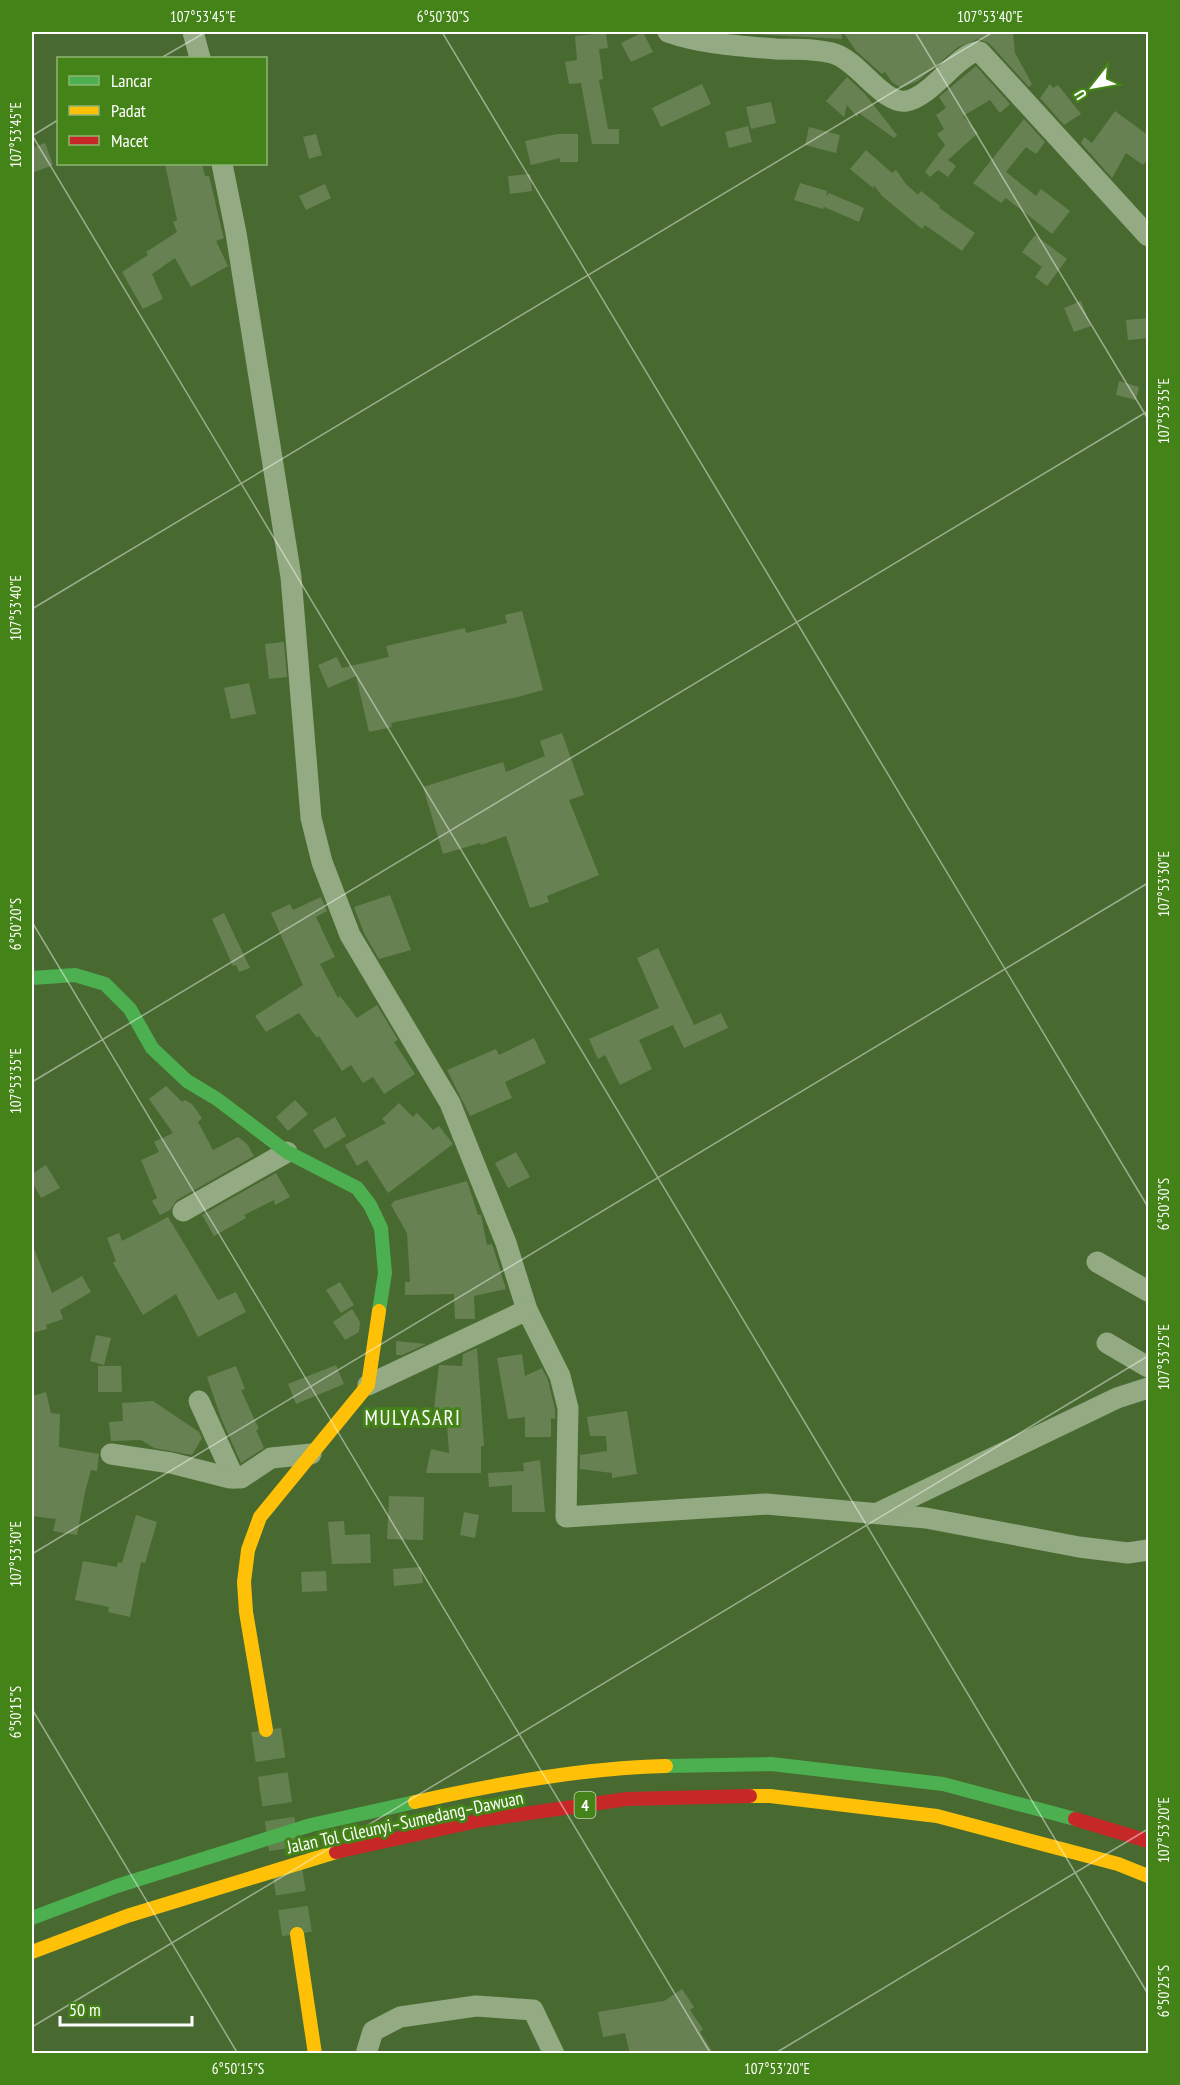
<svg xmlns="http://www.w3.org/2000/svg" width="1180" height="2085" font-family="'PT Sans Narrow',sans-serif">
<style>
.building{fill:#678153}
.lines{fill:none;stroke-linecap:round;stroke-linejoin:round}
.secondary-tunnel{stroke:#63804f;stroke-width:30;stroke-dasharray:30 15;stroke-linecap:butt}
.street{stroke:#93aa82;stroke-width:21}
.fast{stroke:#4caf50;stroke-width:14}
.slow{stroke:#ffc107;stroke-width:14}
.jam{stroke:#c62828;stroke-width:14}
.ticks{fill:none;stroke:#fff;stroke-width:1.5;stroke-opacity:0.45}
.labels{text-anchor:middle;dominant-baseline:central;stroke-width:6;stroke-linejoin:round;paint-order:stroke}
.shield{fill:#448317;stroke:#c7dab9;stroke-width:1.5}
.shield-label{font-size:16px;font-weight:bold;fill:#fff}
.street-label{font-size:18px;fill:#fff;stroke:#448317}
.quarter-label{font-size:21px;letter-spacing:1.5px;fill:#fff;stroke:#448317}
.neatline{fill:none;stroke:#fff;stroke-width:2}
.ticks-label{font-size:15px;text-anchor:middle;fill:#fff}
</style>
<rect width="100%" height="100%" fill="#486a30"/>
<g class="building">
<polygon points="643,32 653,52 631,62 621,43"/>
<polygon points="755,32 841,32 842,39 755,34"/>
<polygon points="843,32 1013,32 1015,53 1032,84 1029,87 989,43 978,39 958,47 918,81 901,88 892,82 885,72 882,74 856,51"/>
<polygon points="606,33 608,48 599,49 603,79 599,80 608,129 619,129 619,144 592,144 581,83 569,84 565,62 577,60 575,36"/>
<polygon points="976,66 1010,104 1000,113 990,100 963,116 978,133 948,160 956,166 948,177 938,170 930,177 925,172 945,145 937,134 944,129 936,115 946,108 939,97"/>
<polygon points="847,77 865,94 897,135 894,138 859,113 857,117 847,105 844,117 826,101"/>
<polygon points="702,84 711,104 661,127 652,108"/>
<polygon points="1050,84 1053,88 1058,85 1081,114 1064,125 1040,98"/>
<polygon points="771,102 776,123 751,129 746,107"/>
<polygon points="1115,111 1149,136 1149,158 1143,165 1126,153 1112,178 1081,143 1084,137 1092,143"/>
<polygon points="1024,119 1045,142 1036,154 1026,147 1006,172 1036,196 1041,189 1070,211 1052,234 1006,198 1001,203 973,183"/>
<polygon points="748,126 752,142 729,148 725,132"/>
<polygon points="809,127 840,135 836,153 805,145"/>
<polygon points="316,134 322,155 309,159 303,137"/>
<polygon points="557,134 578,134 578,162 560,162 560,158 531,165 525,141"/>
<polygon points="45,143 53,165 32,173 32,148"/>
<polygon points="866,150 892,173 896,170 906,184 918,195 921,191 940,206 939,208 975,233 962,251 925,225 922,229 882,196 874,185 873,188 850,169"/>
<polygon points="165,164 202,164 205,176 209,176 223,235 224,238 216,241 228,266 191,287 175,258 152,274 163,299 143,309 122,272 148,255 146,252 177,232 173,222 177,220"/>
<polygon points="530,174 532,191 510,194 508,176"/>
<polygon points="800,183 827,191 826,197 829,193 864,208 859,222 824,207 823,209 794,200"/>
<polygon points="325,184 331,198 306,210 299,196"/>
<polygon points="1035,235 1067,259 1047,286 1035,277 1042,267 1022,252"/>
<polygon points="1081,301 1091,326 1074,332 1064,308"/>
<polygon points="1149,318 1149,338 1128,340 1126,320"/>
<polygon points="1119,381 1139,387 1136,400 1116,395"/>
<polygon points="522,611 543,690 514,698 391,723 392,727 369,732 356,676 328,688 318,665 337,657 342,668 389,657 386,646 465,628 466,633 507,623 505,615"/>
<polygon points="284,642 287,677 269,679 265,644"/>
<polygon points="249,683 256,714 231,719 224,688"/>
<polygon points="562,733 584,795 569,800 599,875 547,896 549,902 530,908 506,836 481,845 480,843 443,854 423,787 503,762 506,772 545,756 540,741"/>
<polygon points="390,895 411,950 379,959 364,933 354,907"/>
<polygon points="321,897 327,911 316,917 335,957 320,964 338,998 340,996 357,1018 377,1005 398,1040 394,1042 415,1074 384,1094 373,1077 363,1083 351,1065 342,1071 319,1036 317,1038 299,1013 266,1032 255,1016 303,985 271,913 290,904 293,910"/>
<polygon points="224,913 250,968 239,972 236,965 233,966 212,919"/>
<polygon points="658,948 694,1025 721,1013 728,1028 684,1048 673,1025 639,1040 652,1069 620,1085 605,1055 598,1059 589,1039 659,1008 637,958"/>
<polygon points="534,1038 546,1063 505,1082 512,1098 470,1116 447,1070 496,1049 499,1055"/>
<polygon points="166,1086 182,1102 185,1100 192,1104 202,1118 198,1122 213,1150 238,1137 247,1144 254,1156 177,1200 170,1210 160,1215 152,1201 157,1198 141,1160 159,1152 154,1142 173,1133 149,1099"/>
<polygon points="295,1100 308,1114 288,1131 276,1117"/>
<polygon points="399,1103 413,1117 417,1113 433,1130 439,1126 453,1144 388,1193 367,1160 357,1166 345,1145 386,1123 382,1119"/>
<polygon points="335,1117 346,1136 325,1149 313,1130"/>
<polygon points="516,1152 530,1177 508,1188 495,1163"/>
<polygon points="46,1165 60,1188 41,1198 32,1182 32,1174"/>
<polygon points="276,1173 290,1197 275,1205 274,1200 244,1215 246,1218 214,1236 202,1215"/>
<polygon points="467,1181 478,1215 481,1215 487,1245 492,1244 506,1289 474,1296 475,1319 455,1319 454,1294 405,1295 405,1282 410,1282 407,1233 391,1205 394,1201"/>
<polygon points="168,1217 218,1300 236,1292 246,1312 198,1337 176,1294 143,1315 113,1263 116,1261 107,1238 119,1233 122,1241"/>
<polygon points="32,1244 52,1293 82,1276 91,1292 60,1310 63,1319 46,1325 47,1329 32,1333"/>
<polygon points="340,1282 354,1305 341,1313 326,1290"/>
<polygon points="352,1309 360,1322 359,1332 345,1340 333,1322"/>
<polygon points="96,1335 111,1338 104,1365 90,1361"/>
<polygon points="396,1341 426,1344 402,1355 396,1355"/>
<polygon points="477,1348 484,1446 481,1446 481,1473 426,1473 431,1449 449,1453 446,1410 434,1409 439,1365 462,1366 463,1354"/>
<polygon points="522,1354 525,1376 542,1368 548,1380 555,1409 555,1419 551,1418 551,1437 525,1437 525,1417 508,1419 497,1358"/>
<polygon points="336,1365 344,1384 296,1404 288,1384"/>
<polygon points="98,1366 121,1366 122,1392 98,1392"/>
<polygon points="236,1366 245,1389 241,1390 259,1429 256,1430 264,1448 241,1463 221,1418 207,1377"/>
<polygon points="46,1392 51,1413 60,1414 59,1447 99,1454 97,1471 91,1470 85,1492 77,1535 53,1531 56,1519 32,1516 32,1396"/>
<polygon points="153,1401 199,1432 202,1438 192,1455 154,1448 141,1440 111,1441 109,1422 123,1421 122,1403"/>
<polygon points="627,1411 637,1474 612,1478 612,1473 580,1469 580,1455 607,1451 606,1436 590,1436 587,1417"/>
<polygon points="540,1460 545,1512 512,1512 512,1485 489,1487 488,1473 524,1471 523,1463"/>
<polygon points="389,1496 424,1497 423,1540 387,1539"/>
<polygon points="464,1512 479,1515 475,1538 460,1535"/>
<polygon points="136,1515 157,1522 145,1563 141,1562 130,1617 108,1612 109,1607 75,1600 83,1561 117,1567 118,1562 122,1563"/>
<polygon points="344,1521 345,1535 370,1534 371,1563 332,1564 328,1522"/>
<polygon points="421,1567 423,1583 394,1586 393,1569"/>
<polygon points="326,1571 327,1591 302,1592 301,1572"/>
<polygon points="682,1989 694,2007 690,2010 703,2029 700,2032 714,2054 630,2054 625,2033 603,2037 598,2012 664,2001"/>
</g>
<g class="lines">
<polyline class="secondary-tunnel" points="266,1730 297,1934"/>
<g class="street">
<polyline points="193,32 200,58"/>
<path d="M668,32C702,44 741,46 776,49C796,50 816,48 835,54C859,62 883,104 906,101C932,97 961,49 980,52L1148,236"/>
<polyline points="222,164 236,233 291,577 311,818 322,862 350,935 450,1103 506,1243 527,1310 560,1376 568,1408 566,1517 766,1504 926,1518 1079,1547 1128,1553 1148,1550"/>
<polyline points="183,1211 287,1152"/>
<polyline points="1097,1262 1148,1291"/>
<polyline points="1107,1343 1148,1367"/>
<polyline points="368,1385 527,1310"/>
<polyline points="199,1401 234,1478"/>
<polyline points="111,1454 171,1463 230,1478 241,1478 271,1458 311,1454"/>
<polyline points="878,1513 1117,1398 1148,1388"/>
<polyline points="366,2054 373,2031 400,2017 476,2006 533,2010 554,2054"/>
</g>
<g class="fast">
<polyline points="32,978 75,975 105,984 130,1009 152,1048 187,1081 217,1099 287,1152 357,1188 370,1205 381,1228 385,1273 379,1311"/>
<polyline points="666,1766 771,1764 943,1784 1075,1819"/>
<polyline points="32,1918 117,1886 311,1825 415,1802"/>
</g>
<g class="slow">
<polyline points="266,1730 246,1612 244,1582 248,1550 260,1517 368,1385 379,1311"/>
<polyline points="750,1796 770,1796 937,1816 1118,1864 1148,1876"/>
<path d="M415,1802C497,1784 582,1768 666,1766"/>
<polyline points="297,1934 315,2054"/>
<polyline points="32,1952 127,1916 336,1852"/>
</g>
<g class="jam">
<polyline points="1075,1819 1148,1841"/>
<polyline points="336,1852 482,1820 627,1799 750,1796"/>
</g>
</g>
<path class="ticks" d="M442,32L1148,1207M915,32L1148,419M161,58L206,32M32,135L1148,1994M32,136L58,120M32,609L993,32M32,922L711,2054M32,1082L1148,411M32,1554L1148,883M32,1709L238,2054M32,2027L1148,1356M774,2054L1148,1829"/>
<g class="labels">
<rect class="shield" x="574.5" y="1792" width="21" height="26" rx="4.5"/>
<g class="shield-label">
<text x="585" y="1805">4</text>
</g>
<g class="street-label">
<text transform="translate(405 1822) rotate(-12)">Jalan Tol Cileunyi–Sumedang–Dawuan</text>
</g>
<g class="quarter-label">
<text x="413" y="1417">MULYASARI</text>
</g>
</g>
<rect width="1180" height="2085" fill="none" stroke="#448317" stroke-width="66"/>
<rect x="57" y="57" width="210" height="108" fill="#448317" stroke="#8fb574" stroke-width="1.5"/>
<rect x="69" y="76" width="30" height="9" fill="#4caf50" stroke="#8fb574" stroke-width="1.5"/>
<text x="111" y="87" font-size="18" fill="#ffffff">Lancar</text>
<rect x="69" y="106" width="30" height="9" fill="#ffc107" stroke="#8fb574" stroke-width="1.5"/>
<text x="111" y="117" font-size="18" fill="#ffffff">Padat</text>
<rect x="69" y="136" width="30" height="9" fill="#c62828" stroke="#8fb574" stroke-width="1.5"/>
<text x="111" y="147" font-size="18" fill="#ffffff">Macet</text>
<g transform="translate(1093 87) rotate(239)" stroke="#448317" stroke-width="4.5" paint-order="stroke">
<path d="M0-4.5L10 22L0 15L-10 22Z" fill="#ffffff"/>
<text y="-9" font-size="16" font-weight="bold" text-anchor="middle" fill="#ffffff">U</text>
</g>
<path d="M60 2016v9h132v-9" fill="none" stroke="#ffffff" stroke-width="3"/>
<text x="69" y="2016" font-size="18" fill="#ffffff" stroke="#448317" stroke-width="4.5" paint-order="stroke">50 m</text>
<rect x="33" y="33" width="1114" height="2019" class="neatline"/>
<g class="ticks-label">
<text x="203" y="22">107°53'45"E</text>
<text x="443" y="22">6°50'30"S</text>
<text x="990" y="22">107°53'40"E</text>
<text transform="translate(16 135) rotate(-90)" y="5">107°53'45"E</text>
<text transform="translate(1164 411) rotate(-90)" y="5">107°53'35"E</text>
<text transform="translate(16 608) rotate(-90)" y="5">107°53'40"E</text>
<text transform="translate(1164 884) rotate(-90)" y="5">107°53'30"E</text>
<text transform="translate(16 924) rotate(-90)" y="5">6°50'20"S</text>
<text transform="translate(16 1081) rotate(-90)" y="5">107°53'35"E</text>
<text transform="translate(1164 1204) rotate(-90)" y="5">6°50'30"S</text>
<text transform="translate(1164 1357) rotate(-90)" y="5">107°53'25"E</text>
<text transform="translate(16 1554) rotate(-90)" y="5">107°53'30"E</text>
<text transform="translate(16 1712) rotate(-90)" y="5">6°50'15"S</text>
<text transform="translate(1164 1830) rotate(-90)" y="5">107°53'20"E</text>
<text transform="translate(1164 1991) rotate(-90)" y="5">6°50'25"S</text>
<text x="238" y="2074">6°50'15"S</text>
<text x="777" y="2074">107°53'20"E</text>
</g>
</svg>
